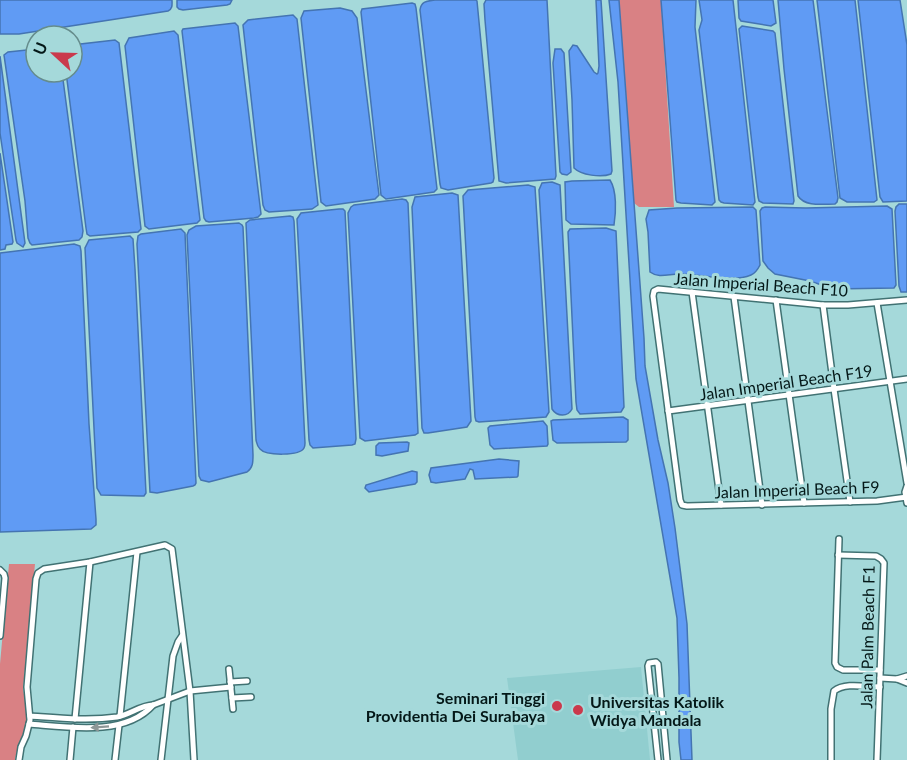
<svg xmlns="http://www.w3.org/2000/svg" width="907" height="760" font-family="Lato,sans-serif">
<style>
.built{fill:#91cecf}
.green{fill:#d98184}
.water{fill:#609bf4;stroke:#4474b2;stroke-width:1.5}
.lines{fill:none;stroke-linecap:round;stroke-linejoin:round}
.minor-casing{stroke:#417273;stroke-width:8}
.minor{stroke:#fff;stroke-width:5}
.oneway{fill:#8e9797}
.poi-dot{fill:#ca394c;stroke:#a5d9da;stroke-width:2}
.labels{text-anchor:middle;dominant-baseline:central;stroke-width:6;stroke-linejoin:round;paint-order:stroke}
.street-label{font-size:16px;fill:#041818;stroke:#a5d9da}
.poi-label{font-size:16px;font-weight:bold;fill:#041818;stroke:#a5d9da;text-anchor:end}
</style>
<rect width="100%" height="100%" fill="#a5d9da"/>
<polygon class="built" points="641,667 650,760 518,760 507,678"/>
<g class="green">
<polygon points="619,0 661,0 674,207 639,207 634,203"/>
<path d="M9,564H35L23,689C25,700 28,711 26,723C23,736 17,747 15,760H0V664Z"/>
</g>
<g class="water">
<path d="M0,0H172C172,4 173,9 168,11L19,34H0Z"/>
<polygon points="177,0 232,0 230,4 227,5 183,10 179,9 177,7"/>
<path d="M435,0H476L477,1L494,178L493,182L491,183L448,190L441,188L440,184L420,10C421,1 427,1 435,0Z"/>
<polygon points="486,0 547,0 556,176 555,179 506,183 499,181 485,20 484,4"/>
<path d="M596,0H601L612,171L611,174C601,178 581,175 574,168L572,100L569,51L573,45L577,46L594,72L597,74L598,73L599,66Z"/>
<polygon points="609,0 619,0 644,338 645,366 658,440 668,483 675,528 687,624 692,760 681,760 679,742 679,678 677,618 636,379 618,82"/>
<polygon points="661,0 696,0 695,27 699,63 715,202 712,205 681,203 677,202 676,200"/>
<polygon points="699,0 733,0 755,202 753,205 724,203 721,202 719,200 699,30 702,20"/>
<polygon points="738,0 773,0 776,23 771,26 741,21 739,18"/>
<path d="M778,0H813L838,198L837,202L835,204C823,204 805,207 798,196L784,69Z"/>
<polygon points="817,0 855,0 877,200 874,202 847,202 840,198"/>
<polygon points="858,0 900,0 907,45 907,201 883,202 880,197"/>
<polygon points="412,3 415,4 416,8 437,189 434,192 386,199 381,195 361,12 362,9"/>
<polygon points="340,8 352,11 357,18 379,195 375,199 326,206 321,202 301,18 304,11"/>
<polygon points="293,15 297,19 318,205 312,209 269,212 265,210 263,205 243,25 248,20"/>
<polygon points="235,23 238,26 261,214 258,217 254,218 209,222 206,221 204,218 182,31 183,29"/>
<polygon points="742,26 773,31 775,33 794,201 793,204 763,203 759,201 758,197 739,29"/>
<polygon points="174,31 178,35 200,220 197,223 149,229 145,226 125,46 129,38"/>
<polygon points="115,40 119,43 141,229 138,232 90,236 87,234 86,228 66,72 72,72 72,45"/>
<polygon points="36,49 36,72 62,72 83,231 82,237 79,240 32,245 30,243 28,238 25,201 4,55 8,52"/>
<polygon points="555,49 561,49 564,53 571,172 567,175 562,174 560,172 553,63"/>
<polygon points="0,56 25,243 23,247 17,243 16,240 0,133"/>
<polygon points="0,153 13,242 12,244 6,245 5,249 0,250"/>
<path d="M610,180C617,191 616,212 614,225L571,224L566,220L565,182L572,181Z"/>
<path d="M552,182L560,185L572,409C568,417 557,417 552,409L539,190L542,183Z"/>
<polygon points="528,185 535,187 549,412 546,417 479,422 476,421 475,417 463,196 468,190"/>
<polygon points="452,193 458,195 471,421 467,427 428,433 424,433 422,428 412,207 415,197"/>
<polygon points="402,199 406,200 408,203 418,433 415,435 365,441 360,438 348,213 351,207 354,205"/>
<polygon points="899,204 907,204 907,292 901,292 899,286 895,211 896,207"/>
<polygon points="887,206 892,209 896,285 894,288 833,289 810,281 775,274 768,268 763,261 760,211 762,208 765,207 806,208"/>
<path d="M753,207L756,210L760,265C758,269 756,273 751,275C733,283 701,274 681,274C671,273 659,279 650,272L648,232L646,219L649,210L677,208Z"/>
<polygon points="339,209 343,209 345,211 356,439 355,444 352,445 313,448 310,445 309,440 297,219 301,213"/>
<path d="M290,216L293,217L294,221L305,443C305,445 305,446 304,448C300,456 266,456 260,449C257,446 257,444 256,440L246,223L250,220Z"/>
<path d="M239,223L242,225L243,227L253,455C253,462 253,468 247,472L209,482L201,480L199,476L187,235L189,230L196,226Z"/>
<polygon points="606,228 616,231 624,407 621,412 580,414 577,410 576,402 568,232 570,229"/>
<polygon points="181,229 185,233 196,483 195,485 193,486 157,493 150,492 137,244 138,236 141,234"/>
<polygon points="130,236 133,239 135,269 146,493 144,496 141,496 101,495 97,488 85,248 89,240"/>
<polygon points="74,244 80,246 81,251 89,424 96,519 96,525 91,529 0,532 0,253"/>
<polygon points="623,417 628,420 628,440 626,442 557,443 553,440 551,421 553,420"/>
<polygon points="543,421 547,426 548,444 547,446 494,449 490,445 488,428 490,426"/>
<polygon points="407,442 409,443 408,451 382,456 376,455 376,446 379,443"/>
<polygon points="499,459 519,461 518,476 517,477 475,479 473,470 470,469 465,479 436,483 431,482 429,475 431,468"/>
<polygon points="412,471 417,472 417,482 415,484 369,492 365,488 366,485"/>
</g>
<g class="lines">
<g class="minor-casing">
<g id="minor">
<polyline points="692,292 721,505"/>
<polyline points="734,297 762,505"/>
<polyline points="776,300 804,503"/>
<polyline points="907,300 848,305 823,305 658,289 654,291 653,296 680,500 682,505 687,506 877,501 907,497"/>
<polyline points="877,303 907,483"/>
<polyline points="823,305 834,389 850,502"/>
<polyline points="668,411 907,379"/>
<polyline points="907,486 905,492 907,503"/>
<polyline points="839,539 835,663 837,667 843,670 880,670"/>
<polyline points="838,555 876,556 881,559 884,563 877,760"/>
<polyline points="0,570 4,574 5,578 0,636"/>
<polyline points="229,669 233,709"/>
<polyline points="907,676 897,679 907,683"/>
<polyline points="880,678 897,679"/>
<polyline points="230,682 247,681"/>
<polyline points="232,698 251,697"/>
<path d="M30,716C59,718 88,721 117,717C129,715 141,705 153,705L190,691L231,687"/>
<polyline points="120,716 137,552"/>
<polyline points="75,719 90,562"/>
<path d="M29,724C67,727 125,737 153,705"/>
<polyline points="19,760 21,747 26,736 30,720 27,687 36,579 38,573 44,569 90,562 165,545 172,549 190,691 194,760"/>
<polyline points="70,760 73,727"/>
<polyline points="115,760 119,725"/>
<polyline points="161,760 173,656 178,642 182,636"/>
<polyline points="658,760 648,666 649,663 656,662 658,664 667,760"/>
<path d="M831,760V709L834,691C845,682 866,687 880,687"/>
</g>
</g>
<use href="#minor" class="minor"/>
</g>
<defs><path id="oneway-solid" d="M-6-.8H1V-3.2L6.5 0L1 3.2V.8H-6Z" transform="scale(1.5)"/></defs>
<use class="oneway" href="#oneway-solid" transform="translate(100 727) rotate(176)"/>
<g class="poi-dot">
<circle cx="557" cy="706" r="6"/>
<circle cx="578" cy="710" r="6"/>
</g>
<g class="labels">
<g class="street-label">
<text transform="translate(761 284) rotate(4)">Jalan Imperial Beach F10</text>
<text transform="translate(786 382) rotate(-8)">Jalan Imperial Beach F19</text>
<text transform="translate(797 489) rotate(-2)">Jalan Imperial Beach F9</text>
<text transform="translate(867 637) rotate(-89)">Jalan Palm Beach F1</text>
</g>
<g class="poi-label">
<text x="545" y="697">Seminari Tinggi<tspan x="545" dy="18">Providentia Dei Surabaya</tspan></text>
<text x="590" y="701" text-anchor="start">Universitas Katolik<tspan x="590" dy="18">Widya Mandala</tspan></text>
</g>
</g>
<g transform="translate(54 54) rotate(292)"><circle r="28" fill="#a5d9da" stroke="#658c8c" stroke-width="1.5"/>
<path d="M0-4.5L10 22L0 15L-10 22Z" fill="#ca394c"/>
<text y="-9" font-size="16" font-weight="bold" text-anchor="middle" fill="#041818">U</text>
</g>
</svg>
